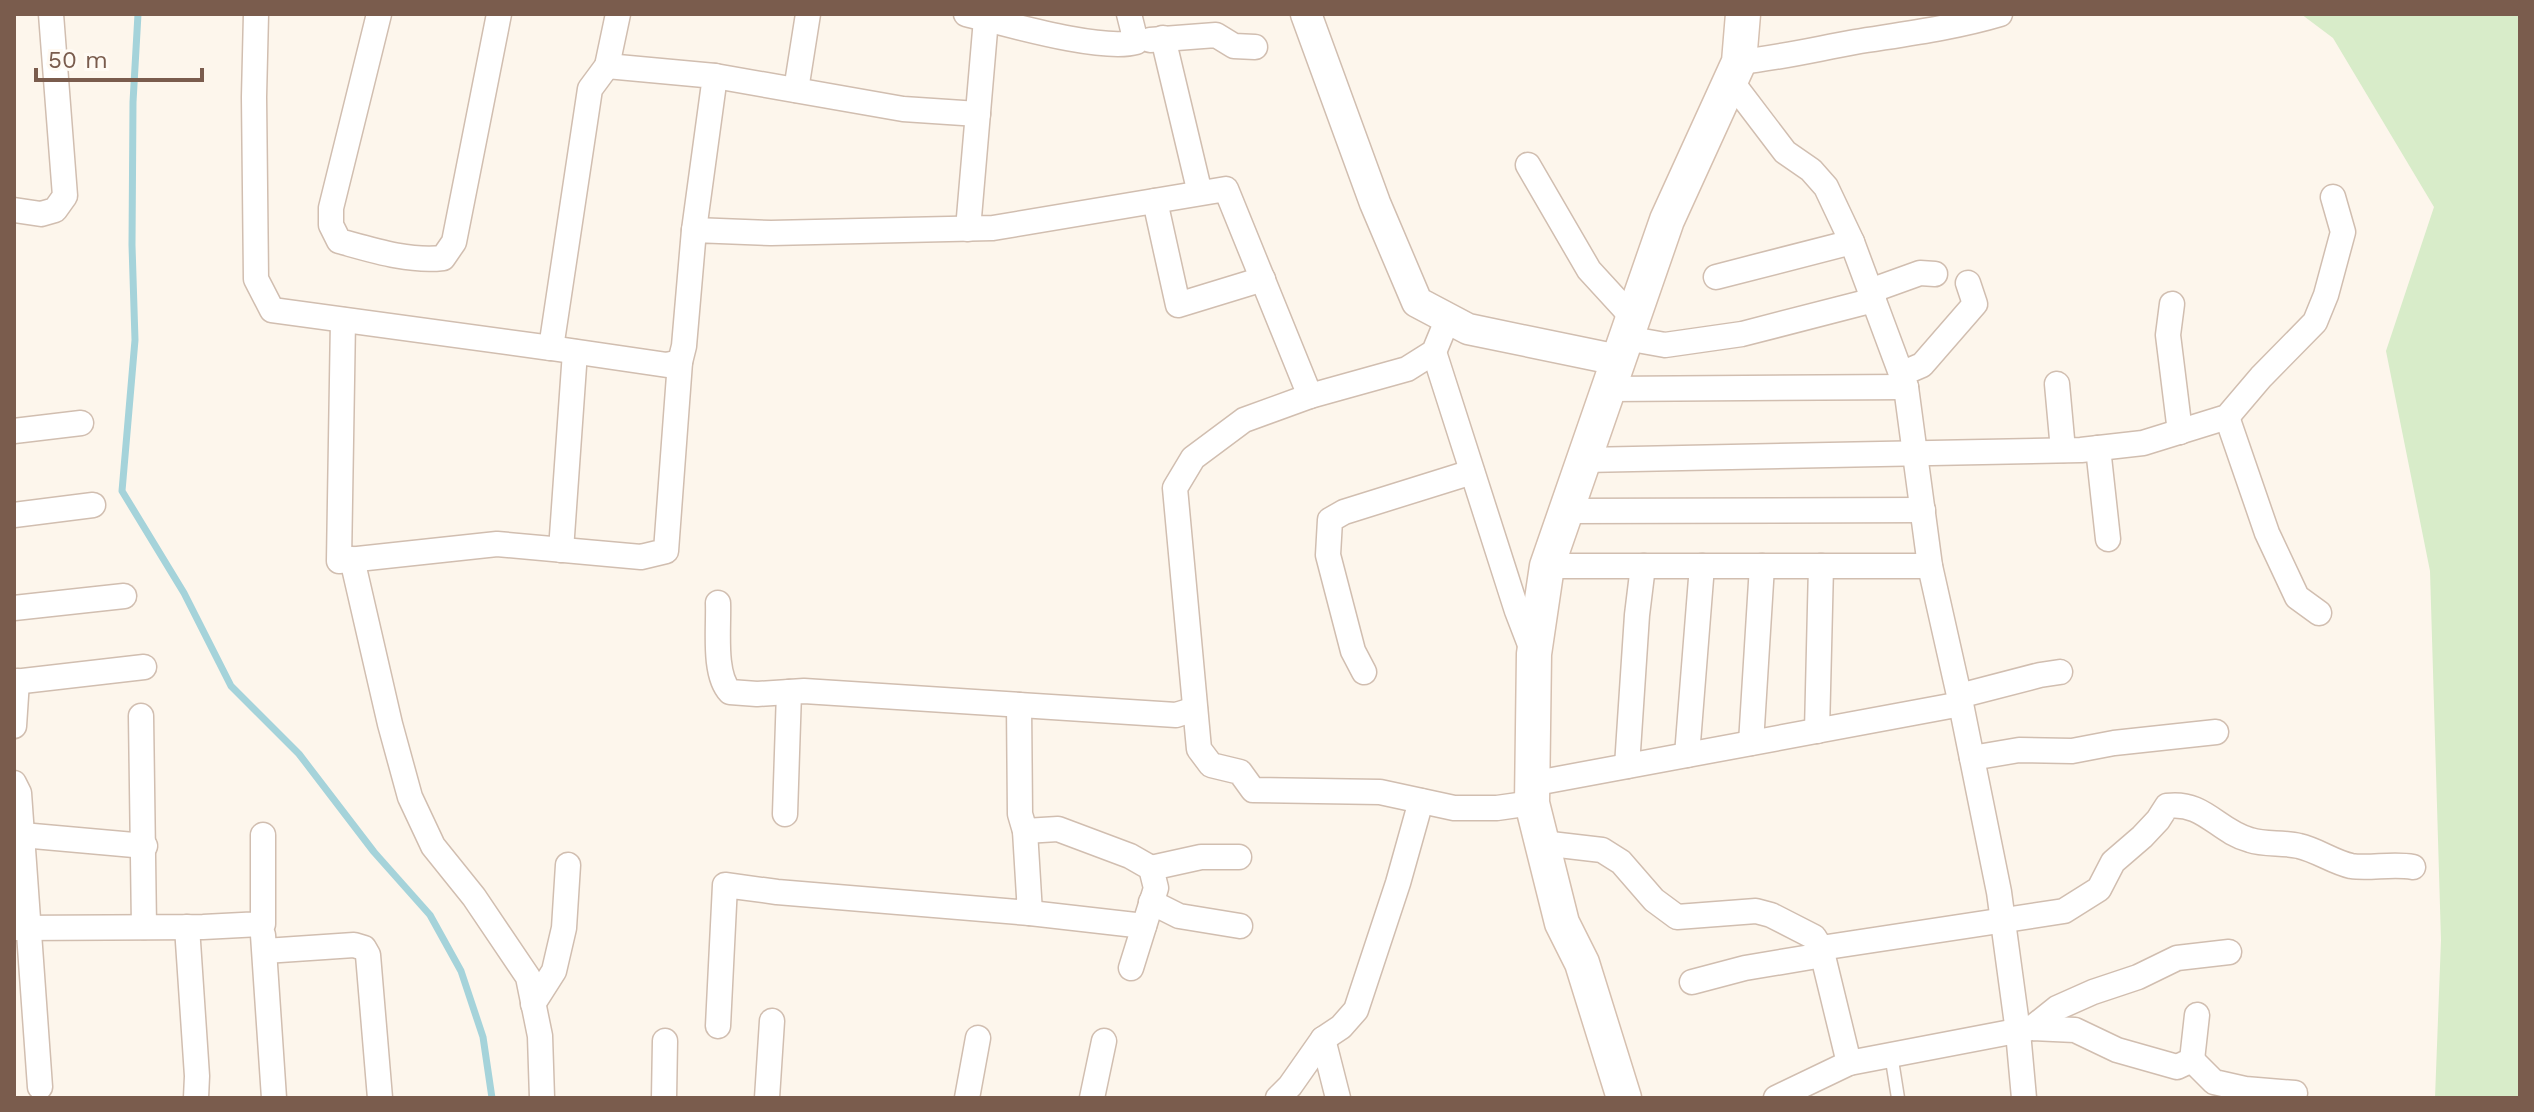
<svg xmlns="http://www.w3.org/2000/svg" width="2534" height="1112" font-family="'Work Sans',sans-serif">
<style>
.green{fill:#d8ecc9}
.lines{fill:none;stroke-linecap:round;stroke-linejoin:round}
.stream{stroke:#a5d3da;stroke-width:7}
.service-casing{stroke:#d1beb0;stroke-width:15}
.minor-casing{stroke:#d1beb0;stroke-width:27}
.tertiary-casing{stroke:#d1beb0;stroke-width:33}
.secondary-casing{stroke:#d6c0b0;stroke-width:37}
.service{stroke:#fff;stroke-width:12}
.minor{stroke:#fff;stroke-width:24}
.tertiary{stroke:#fff;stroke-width:30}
.secondary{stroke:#fff;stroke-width:34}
</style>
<rect width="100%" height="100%" fill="#fdf6ec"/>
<polygon class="green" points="2301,14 2520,14 2520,1098 2435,1098 2441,940 2430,571 2386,351 2434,207 2333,38"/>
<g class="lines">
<polyline class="stream" points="138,14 133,102 132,245 135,340 122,491 184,593 231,686 299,754 374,852 430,915 461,971 483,1037 492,1098"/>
<g class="service-casing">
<polyline id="service" points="1891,1054 1898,1098"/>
</g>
<g class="minor-casing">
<g id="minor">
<polyline points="256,14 254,97 256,279 272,310 551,348 590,89 607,66 618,14"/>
<path d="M379,14L331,208V225L339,241C372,250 409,262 443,258L454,242L499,14"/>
<path d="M966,14C1004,23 1102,52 1136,42L1129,14"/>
<polyline points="1163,38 1198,185 1204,192"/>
<polyline points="1150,40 1216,35 1234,46 1255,47"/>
<path d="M1739,62C1779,58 1816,49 1855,42C1904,34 1953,28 2000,14"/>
<polyline points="607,66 715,76 694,230"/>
<polyline points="715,76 903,109 978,114"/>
<polyline points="1731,81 1785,152 1811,170 1826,187 1852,242 1906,387 1930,566 1961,704 1999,892 2018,1032 2024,1098"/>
<polyline points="796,90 808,14"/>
<polyline points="1528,165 1589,270 1633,318"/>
<polyline points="1155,201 1178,305 1263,279"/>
<polyline points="14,210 41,214 55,210 65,196 51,14"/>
<polyline points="968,229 986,19"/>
<polyline points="1716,277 1852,242"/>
<polyline points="1870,291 1920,273 1935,274"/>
<polyline points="2172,304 2168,335 2180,432"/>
<polyline points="343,320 339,561 497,544 641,557 666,551 680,362"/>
<polyline points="1626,338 1665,345 1742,334 1874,300"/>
<polyline points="551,348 667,365 680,362 684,346 694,230 771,233 993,228 1226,189 1310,396 1244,420 1193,458 1175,488 1199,749 1211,765 1240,772 1253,790 1380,792 1454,808 1497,808 1532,803"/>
<polyline points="1434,352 1517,611 1532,650"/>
<polyline points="1901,374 1922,365 1975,304 1968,283"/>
<polyline points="2057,384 2063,450"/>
<polyline points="1608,389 1906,387"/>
<polyline points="1310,396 1407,369 1434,352 1448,318"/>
<polyline points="2227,417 2267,533 2297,597 2319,613"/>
<polyline points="14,431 81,423"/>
<polyline points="2098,448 2108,539"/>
<polyline points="1584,460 2081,450 2143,443 2227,417 2261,377 2315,322 2326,295 2343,232 2333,197"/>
<polyline points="1566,511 1923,510"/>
<polyline points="14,515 93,505"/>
<polyline points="561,550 575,352"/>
<polyline points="352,559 390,724 410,797 433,846 474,897 528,977 540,1036 542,1098"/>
<polyline points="1547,566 1930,566"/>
<path d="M718,603C719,628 713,674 730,692L757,694L804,691L1176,715L1195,709"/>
<polyline points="14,608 124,596"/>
<polyline points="1364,672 1353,651 1328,555 1330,520 1344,512 1472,472"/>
<polyline points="14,682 144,667"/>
<polyline points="1959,696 2040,675 2060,672"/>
<polyline points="141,716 144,927"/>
<polyline points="14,726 17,681"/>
<polyline points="1817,731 1821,566"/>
<polyline points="1751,743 1762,566"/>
<polyline points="1687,755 1702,566"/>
<polyline points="1972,758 2019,750 2072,751 2114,743 2216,732"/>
<polyline points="1627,766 1637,615 1643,566"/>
<polyline points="14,783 19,793 40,1087"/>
<polyline points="1531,784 1961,704"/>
<polyline points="785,814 789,692"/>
<polyline points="1025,831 1058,829 1130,856 1151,868 1156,888 1131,968"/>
<polyline points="22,835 145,846"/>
<path d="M1542,843L1602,850L1621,862L1654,900L1677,917L1756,911L1771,915L1814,937L1821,948L2064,911L2099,889L2113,862L2142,837L2158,820L2167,806C2204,801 2217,831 2250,840C2265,845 2283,842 2299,846C2317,850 2333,862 2351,866C2370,869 2392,863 2413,867"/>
<polyline points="1151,868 1201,857 1239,857"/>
<polyline points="1151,902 1179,916 1240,926"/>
<polyline points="1030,913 1144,926"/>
<polyline points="187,927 197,1076 196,1098"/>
<polyline points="14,928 203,927 263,924 263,835"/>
<polyline points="263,935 274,1098"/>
<polyline points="1821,948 1849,1063"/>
<polyline points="265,951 354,945 364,948 368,955 380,1098"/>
<polyline points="1692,982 1745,968 1823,955"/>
<polyline points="533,1004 554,971 564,928 568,865"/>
<polyline points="718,1026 725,885 777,892 1030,913 1025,831 1020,814 1019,705"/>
<polyline points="2032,1028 2057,1008 2093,992 2138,977 2177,958 2229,952"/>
<polyline points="1323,1039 1338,1098"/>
<polyline points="2192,1060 2214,1082 2245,1089 2295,1093"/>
<polyline points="664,1098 665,1041"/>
<polyline points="767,1098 772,1021"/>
<polyline points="967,1098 978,1038"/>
<polyline points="1092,1098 1104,1041"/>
<polyline points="1278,1098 1290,1086 1323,1039 1341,1027 1356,1010 1398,883 1421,801"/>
<polyline points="1776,1098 1849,1063 2032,1028 2075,1030 2117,1050 2177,1067 2192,1060 2197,1015"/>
</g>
</g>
<g class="tertiary-casing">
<polyline id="tertiary" points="1306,14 1375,203 1417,302 1468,329 1618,360"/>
</g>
<g class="secondary-casing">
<polyline id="secondary" points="1624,1098 1582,963 1562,923 1532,803 1534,654 1547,566 1667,220 1739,62 1743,14"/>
</g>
<use href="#service" class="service"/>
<use href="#minor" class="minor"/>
<use href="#tertiary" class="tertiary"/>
<use href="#secondary" class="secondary"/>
</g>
<rect width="2534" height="1112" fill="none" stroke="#7a5c4d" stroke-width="32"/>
<path d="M36 68v12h166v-12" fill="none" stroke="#7a5c4d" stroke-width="4"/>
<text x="48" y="68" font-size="24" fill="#7a5c4d" stroke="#fffaf3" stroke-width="6" paint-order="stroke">50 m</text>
</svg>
